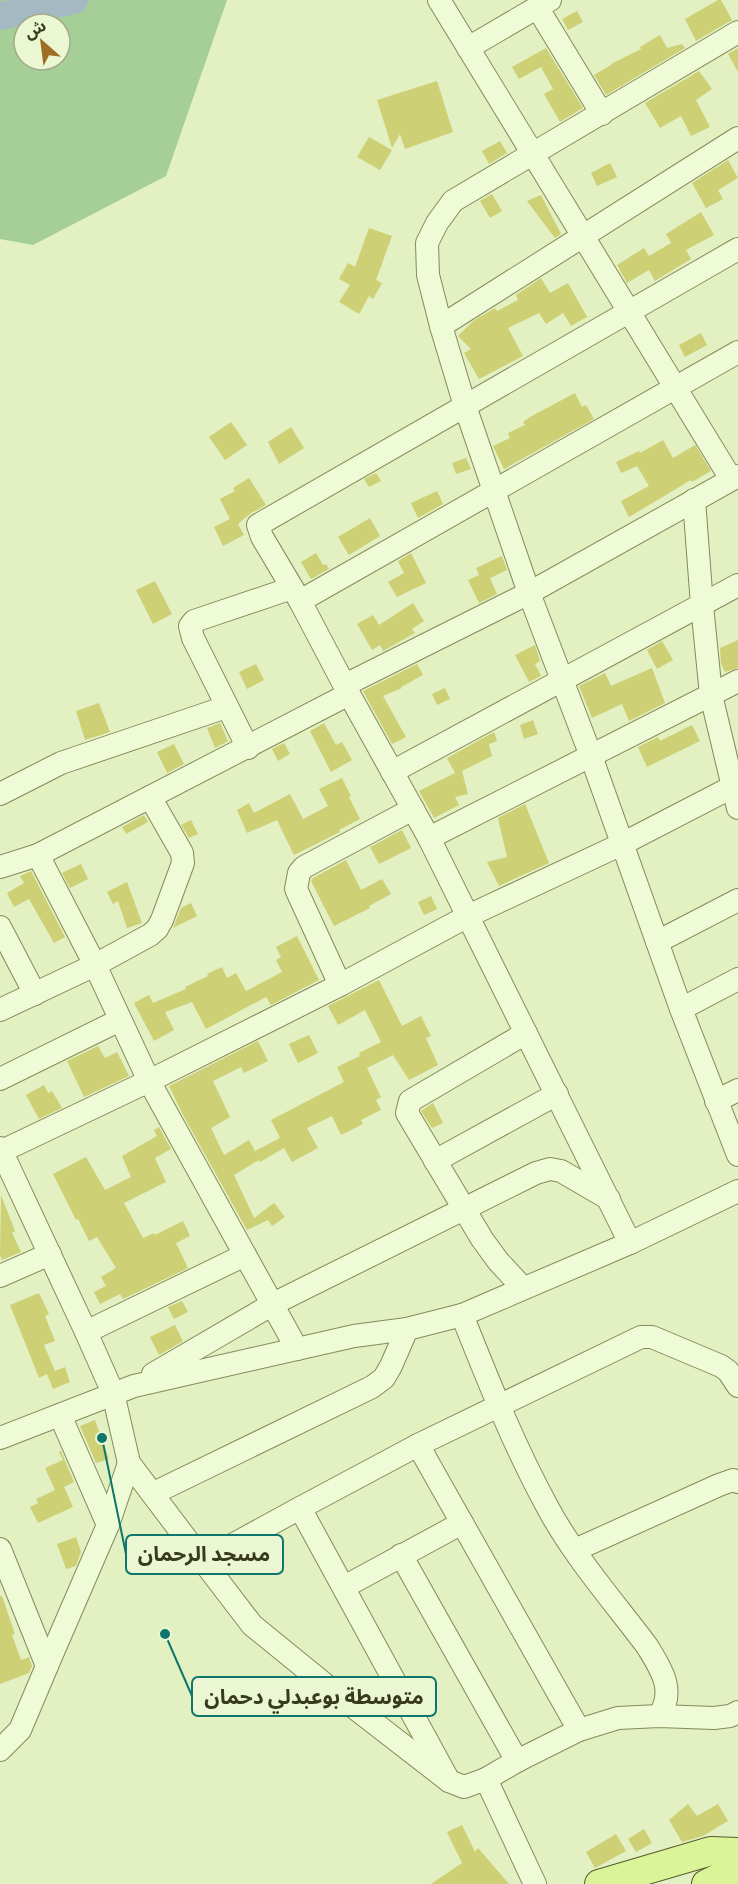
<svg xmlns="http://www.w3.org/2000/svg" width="738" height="1884" font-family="Literata,'Noto Sans Arabic',serif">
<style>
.green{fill:#a5cf96;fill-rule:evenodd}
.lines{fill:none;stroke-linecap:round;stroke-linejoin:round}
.river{stroke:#a5b9c3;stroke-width:28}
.building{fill:#ced076}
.minor-casing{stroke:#848b58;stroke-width:24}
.major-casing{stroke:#56592d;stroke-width:30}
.minor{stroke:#effad6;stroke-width:22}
.major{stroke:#daf598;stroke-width:28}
.leader{fill:none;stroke:#0f766e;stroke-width:2}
.callout-dot{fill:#0f766e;stroke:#ebf7d2;stroke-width:2}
.callout{fill:#ebf7d2;stroke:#0f766e;stroke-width:2}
.callout-label{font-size:21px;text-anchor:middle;font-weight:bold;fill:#383a1d}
</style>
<rect width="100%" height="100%" fill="#e2f0c2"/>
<path class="green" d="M0,0H227L166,176L33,245L0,239ZM24,24H60V60H24Z"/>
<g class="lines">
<polyline class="river" points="0,16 74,0"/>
</g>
<g class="building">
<polygon points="718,0 721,0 732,20 696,41 685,19"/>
<polygon points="577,11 583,22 568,30 562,19"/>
<polygon points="660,35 667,48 682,44 685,48 606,95 594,75 611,65 611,64 641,49 640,47"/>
<polygon points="546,48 583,108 560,122 544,94 553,89 541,67 519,79 512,67"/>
<polygon points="738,48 738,72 728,54"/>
<polygon points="699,71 712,89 696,100 710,127 691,136 681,116 660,128 645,103"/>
<polygon points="437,81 453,132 405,149 400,134 392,148 377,100"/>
<polygon points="369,137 392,150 380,170 357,157"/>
<polygon points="500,141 507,153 489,164 482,151"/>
<polygon points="728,160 738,178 718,190 723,199 706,208 692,183"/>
<polygon points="610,163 617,177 597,186 591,173"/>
<polygon points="492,194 502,211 490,218 480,201"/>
<polygon points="541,195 561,234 555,238 527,201"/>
<polygon points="701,212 714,235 686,250 691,259 655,281 649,270 627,283 617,265 644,248 649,256 671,243 666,234"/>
<polygon points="369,228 392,236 376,280 382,283 373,299 369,296 359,314 339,302 350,285 339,279 348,263 355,267"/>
<polygon points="541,278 550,293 568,283 587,317 571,326 563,313 546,324 539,313 508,328 523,356 479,379 464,353 471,349 458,336 473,321 495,308 497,311 518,300 516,295"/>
<polygon points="701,333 707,345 685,357 679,345"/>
<polygon points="575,393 582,407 586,405 594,419 504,469 493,446 510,438 508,433 525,425 523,422 530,417"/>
<polygon points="231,422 247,445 225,460 209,437"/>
<polygon points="291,427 304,448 279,464 268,442"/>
<polygon points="663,440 673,458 695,445 711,471 692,482 691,480 629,517 621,501 649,486 637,466 621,473 616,462 639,451 640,453"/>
<polygon points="466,458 471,469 456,474 452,463"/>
<polygon points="376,473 381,481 369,487 364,479"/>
<polygon points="249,478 266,505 251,513 238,524 244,535 223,546 214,527 230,519 220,499 235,491 233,488"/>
<polygon points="437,491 443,504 418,518 411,503"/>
<polygon points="370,518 380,536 349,555 338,537"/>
<polygon points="316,553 323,565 326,564 329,569 311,579 301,562"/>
<polygon points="411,553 426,583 397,597 388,582 404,573 398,561"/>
<polygon points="502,556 507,570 490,578 497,594 479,603 468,580 479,575 476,568"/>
<polygon points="155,581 172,614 153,624 136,590"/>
<polygon points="413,603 424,621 412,629 415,633 383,651 380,645 372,650 357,624 373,615 379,625"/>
<polygon points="738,640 738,668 725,672 721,664 720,648"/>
<polygon points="662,641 673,660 657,669 647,650"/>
<polygon points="535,645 540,661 535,664 541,676 529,682 515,655"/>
<polygon points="256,664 264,680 247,689 239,672"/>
<polygon points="417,664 423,675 401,687 402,688 383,696 406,737 392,744 363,691"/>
<polygon points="652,668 665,703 629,721 622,704 592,718 579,686 605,673 611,686"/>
<polygon points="445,688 450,699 437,705 432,694"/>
<polygon points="99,703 110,732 85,740 76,711"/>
<polygon points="533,720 538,734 524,739 520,725"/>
<polygon points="220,723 228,741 215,748 207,728"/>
<polygon points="324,723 336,745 342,742 352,760 331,772 310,731"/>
<polygon points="692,725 700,741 647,767 638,747 658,737 660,741"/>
<polygon points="494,732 497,741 489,744 492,756 462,771 468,794 455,797 459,805 434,818 419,791 455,773 447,758"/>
<polygon points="284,743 290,754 278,761 272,749"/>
<polygon points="174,744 184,764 167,773 157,752"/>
<polygon points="342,778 351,796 349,797 360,819 339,830 340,832 294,855 277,820 247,833 237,810 249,803 254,813 290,794 303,819 328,806 319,789"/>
<polygon points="525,804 549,863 499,886 487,862 507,857 498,818"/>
<polygon points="144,815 148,822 126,834 122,827"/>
<polygon points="191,820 198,834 189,838 181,825"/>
<polygon points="402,830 411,848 379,864 370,847"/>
<polygon points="346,860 361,890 382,879 391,894 369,906 370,908 334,926 311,881 313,878"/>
<polygon points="81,864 88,879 70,888 62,873"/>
<polygon points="31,871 65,937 54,943 29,899 14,907 7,893 24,883 20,876"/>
<polygon points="127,882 142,923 127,928 118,901 113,904 107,892"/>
<polygon points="431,896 437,909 424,915 418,902"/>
<polygon points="191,903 197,916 173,928 181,908"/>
<polygon points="297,936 319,980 271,1005 266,997 206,1029 192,1002 165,1012 174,1030 154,1041 134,1003 149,995 153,1003 186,989 185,987 208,976 207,974 222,967 227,978 236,973 246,991 282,972 276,960 281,957 276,947"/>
<polygon points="379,980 402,1026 421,1016 431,1036 426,1038 438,1065 409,1080 393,1055 367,1068 381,1097 376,1100 381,1110 361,1120 363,1124 341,1135 332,1116 307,1128 318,1148 292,1162 284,1148 260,1162 259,1160 234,1175 254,1218 274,1203 285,1217 272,1226 268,1220 247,1230 183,1115 169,1086 258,1041 268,1061 244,1073 241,1067 213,1081 230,1117 211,1128 224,1155 249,1140 255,1151 280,1138 271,1120 344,1082 337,1067 360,1056 359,1053 381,1042 365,1010 338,1025 328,1006"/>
<polygon points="309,1035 318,1053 298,1063 289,1044"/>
<polygon points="98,1046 105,1058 117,1052 129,1076 84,1097 67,1061"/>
<polygon points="44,1085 48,1093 52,1091 62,1108 39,1119 26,1095"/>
<polygon points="433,1103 443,1123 432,1128 421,1111"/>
<polygon points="159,1127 171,1149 155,1158 166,1182 124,1203 143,1238 154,1233 155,1235 183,1221 190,1236 176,1243 188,1268 123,1299 120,1294 100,1304 94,1292 106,1286 101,1277 116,1268 97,1237 89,1241 78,1219 76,1220 53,1174 86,1157 105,1190 131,1177 122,1156 157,1136 154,1130"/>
<polygon points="1,1195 15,1231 12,1233 21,1252 2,1260 0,1255"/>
<polygon points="39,1293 49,1314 45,1316 55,1341 44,1345 55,1371 65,1367 70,1382 53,1389 47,1374 39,1378 10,1305"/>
<polygon points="182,1301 188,1312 174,1319 168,1307"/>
<polygon points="175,1325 183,1341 159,1355 150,1337"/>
<polygon points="95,1420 109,1459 96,1463 80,1426"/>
<polygon points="61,1451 74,1482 64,1487 73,1507 38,1523 30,1507 38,1503 36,1499 55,1490 45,1468 63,1460 59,1452"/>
<polygon points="76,1537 81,1552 76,1566 66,1569 57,1544"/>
<polygon points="0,1596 2,1596 15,1634 12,1635 21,1660 29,1657 32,1666 29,1673 0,1684"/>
<polygon points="688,1804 697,1816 718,1804 728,1821 703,1836 682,1842 669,1820"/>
<polygon points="462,1825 475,1852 478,1848 509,1884 431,1884 462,1863 447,1832"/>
<polygon points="644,1829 652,1843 636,1852 628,1839"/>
<polygon points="616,1834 626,1851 595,1868 586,1852"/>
</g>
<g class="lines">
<g class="minor-casing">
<g id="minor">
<polyline points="439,0 731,479"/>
<polyline points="537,7 602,114"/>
<polyline points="738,32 453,201 437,223 427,243 428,275 441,326 465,406 529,593 591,756 681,1009 738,1155"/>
<polyline points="468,48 550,0"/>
<polyline points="738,249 258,525 262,537 300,601 349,694 429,838 630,1243 738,1191"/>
<polyline points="441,326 738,138"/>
<polyline points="694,500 702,605 711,695 738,808"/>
<polyline points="300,601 738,352"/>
<polyline points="345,685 529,593 738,476"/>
<polyline points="248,748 193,638 190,626 194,621 292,588"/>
<polyline points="392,772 738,585"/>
<polyline points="0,794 61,763 226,707"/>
<polyline points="429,838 738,681"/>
<polyline points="38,855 95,965 149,1081 297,1349"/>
<polyline points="0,867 38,855 349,694"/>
<polyline points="0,927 35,994"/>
<polyline points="657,942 738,900"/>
<polyline points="340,985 296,889 299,873 304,867 413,809"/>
<polyline points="681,1009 738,979"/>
<polyline points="0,1010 95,965 150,935 157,929 162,920 183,863 182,853 150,797"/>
<polyline points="0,1079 120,1020"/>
<polyline points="716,1101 738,1090"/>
<polyline points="0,1148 86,1332 113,1393 129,1463 203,1561 300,1508"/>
<polyline points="0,1152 149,1081 340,985 468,916 622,844 738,784"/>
<polyline points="435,1161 557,1094"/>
<polyline points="0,1276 50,1254"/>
<polyline points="523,1288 498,1261 482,1239 407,1113 410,1101 526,1033"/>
<path d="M462,1315C488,1380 514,1446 548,1508C573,1555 614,1602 647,1646C661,1669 676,1690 659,1716"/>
<polyline points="86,1332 245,1255"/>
<polyline points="153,1374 273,1304 536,1173 550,1169 561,1171 609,1199"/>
<polyline points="60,1415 108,1525"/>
<polyline points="0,1438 134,1386 354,1336 407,1329 462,1315 630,1243"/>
<polyline points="418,1445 579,1730"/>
<polyline points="154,1493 372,1387 384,1378 391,1366 407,1329"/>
<polyline points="0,1549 47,1666 20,1730 0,1750"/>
<polyline points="575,1550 719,1485 733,1480 738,1482"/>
<polyline points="401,1555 517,1761"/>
<polyline points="203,1561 252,1625 338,1695 449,1781 464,1787 486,1779"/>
<polyline points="344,1587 462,1523"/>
<polyline points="47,1666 108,1525 129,1463"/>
<polyline points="449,1781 300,1508 418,1445 641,1337 652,1337 721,1366 728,1371 738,1386"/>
<polyline points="535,1884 486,1779 517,1761 579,1730 618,1718 659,1716 714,1718 730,1716 738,1712"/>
</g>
</g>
<g class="major-casing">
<g id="major">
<polyline points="599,1884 711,1851 738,1852"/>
<polyline points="706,1884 718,1878 738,1873"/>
</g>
</g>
<use href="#minor" class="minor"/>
<use href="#major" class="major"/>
</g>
<path class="leader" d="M102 1438L126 1554M165 1634L192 1696"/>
<g class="callout-dot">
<circle cx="102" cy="1438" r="6"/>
<circle cx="165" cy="1634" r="6"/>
</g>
<g class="callout">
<rect x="126" y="1535" width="157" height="39" rx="6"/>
<rect x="192" y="1677" width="244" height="39" rx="6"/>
</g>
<g class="callout-label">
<text x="204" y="1561">مسجد الرحمان</text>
<text x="314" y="1704">متوسطة بوعبدلي دحمان</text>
</g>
<g transform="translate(42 42) rotate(332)"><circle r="28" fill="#ebf7d2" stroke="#a3ab8a" stroke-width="1.5"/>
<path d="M0-4.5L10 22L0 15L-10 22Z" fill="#9e6e25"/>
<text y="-9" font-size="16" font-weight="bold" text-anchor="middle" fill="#383a1d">ش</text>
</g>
</svg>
